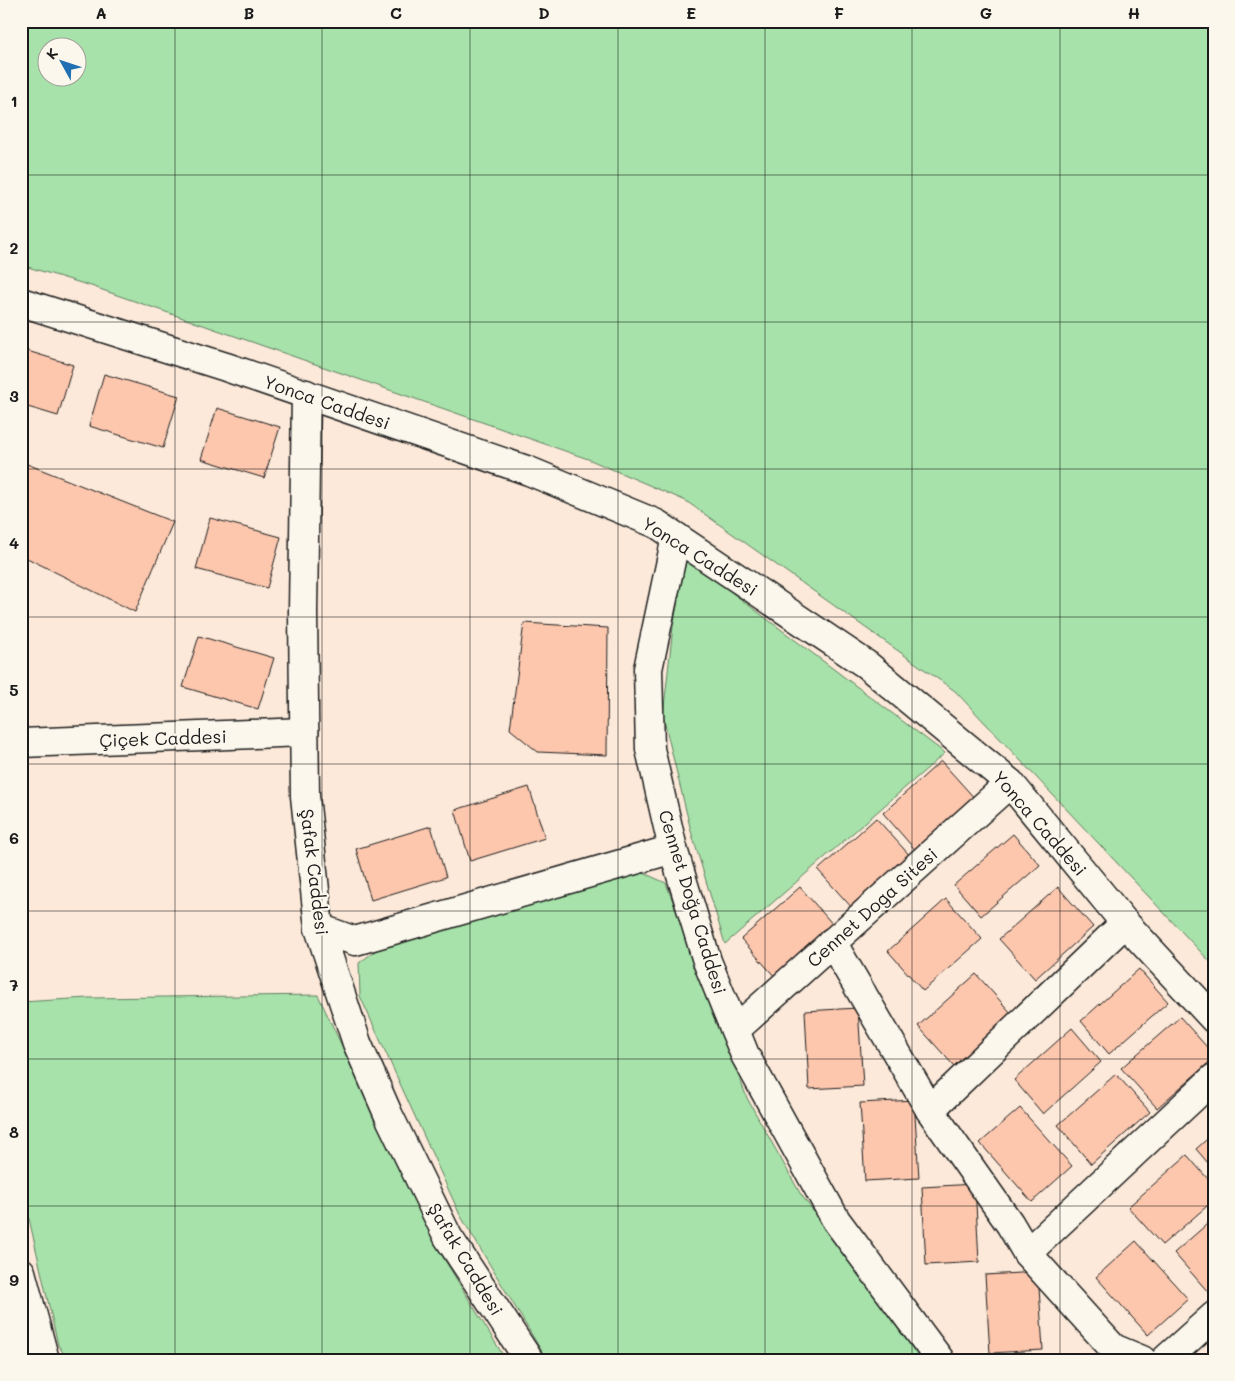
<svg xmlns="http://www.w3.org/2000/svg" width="1235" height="1381" font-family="Mali,sans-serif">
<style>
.green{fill:#a6e2a9;stroke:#617f62;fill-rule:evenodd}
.building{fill:#fdc7ae;stroke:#1c1c1c}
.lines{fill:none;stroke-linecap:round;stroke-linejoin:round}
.minor-casing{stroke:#1c1c1c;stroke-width:31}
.minor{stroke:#fbf7ec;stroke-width:28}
.grid{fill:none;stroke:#1c1c1c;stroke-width:1;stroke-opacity:0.55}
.labels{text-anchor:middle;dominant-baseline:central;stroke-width:4.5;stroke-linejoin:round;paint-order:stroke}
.street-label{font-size:18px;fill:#1c1c1c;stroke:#fbf7ec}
.neatline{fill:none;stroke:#1c1c1c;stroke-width:2}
.grid-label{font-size:16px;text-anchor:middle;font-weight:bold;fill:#1c1c1c}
</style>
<rect width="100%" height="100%" fill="#fce9d9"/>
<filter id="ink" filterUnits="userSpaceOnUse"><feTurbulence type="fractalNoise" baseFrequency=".02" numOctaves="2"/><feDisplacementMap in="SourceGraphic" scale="10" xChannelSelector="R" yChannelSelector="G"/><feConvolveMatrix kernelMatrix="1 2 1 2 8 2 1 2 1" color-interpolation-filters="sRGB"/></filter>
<g filter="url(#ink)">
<g class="green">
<path d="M21,21H1214V966L955,691L686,501L588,459L91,286L21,265ZM48,48H78V78H48Z"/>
<polygon points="686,558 945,753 725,944 691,831 663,716 673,627"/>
<polygon points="639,871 666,883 747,1098 800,1193 921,1360 547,1360 460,1215 360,996 359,963 383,945"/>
<polygon points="318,995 435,1244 506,1360 68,1360 58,1345 21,1184 21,1002 88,998"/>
</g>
<g class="building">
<polygon points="21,349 73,365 58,416 21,405"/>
<polygon points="104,374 179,396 163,448 89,426"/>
<polygon points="217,408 280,427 264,478 201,459"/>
<polygon points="27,464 173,522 135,612 21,555 21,478"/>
<polygon points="210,518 281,537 267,588 196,569"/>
<polygon points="524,623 608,628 607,755 538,752 510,729"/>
<polygon points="199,636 274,658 258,709 183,687"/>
<polygon points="941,761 977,801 918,853 883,813"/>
<polygon points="529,787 545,838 470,861 455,810"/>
<polygon points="876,818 912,858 854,910 818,870"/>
<polygon points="431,826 446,877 371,900 356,849"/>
<polygon points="1013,834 1040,865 981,916 954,885"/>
<polygon points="800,887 835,927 777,979 741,939"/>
<polygon points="1058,887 1093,927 1035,979 999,939"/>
<polygon points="946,899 982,939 923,991 888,951"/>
<polygon points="1139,969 1168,1002 1109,1054 1081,1021"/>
<polygon points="976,974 1012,1014 954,1066 918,1026"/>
<polygon points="858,1008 863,1086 809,1089 805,1011"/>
<polygon points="1180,1017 1214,1055 1214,1058 1157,1108 1121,1068"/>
<polygon points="1072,1028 1101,1062 1043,1114 1014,1080"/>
<polygon points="1116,1074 1150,1112 1091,1164 1058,1125"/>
<polygon points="914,1100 919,1178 865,1181 860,1103"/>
<polygon points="1020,1108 1072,1166 1032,1202 980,1143"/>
<polygon points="1214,1133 1214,1170 1196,1149"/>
<polygon points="1187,1155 1214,1186 1214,1200 1162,1245 1128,1207"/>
<polygon points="975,1184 979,1262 926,1265 922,1187"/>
<polygon points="1214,1218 1214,1289 1209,1293 1174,1253"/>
<polygon points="1136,1241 1188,1299 1148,1335 1096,1277"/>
<polygon points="1038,1272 1043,1350 990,1353 985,1275"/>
</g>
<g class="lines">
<g class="minor-casing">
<g id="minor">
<polyline points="21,302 226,367 529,471 657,524 867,665 1010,783 1125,923 1214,1019"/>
<polyline points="306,394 303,612 305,796 319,928 357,1043 389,1116 448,1237 529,1360"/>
<polyline points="676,537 648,669 650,749 673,849 707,961 745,1055 836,1220 940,1360"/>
<polyline points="21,743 304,732"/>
<polyline points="319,928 355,941 673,849"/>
<polyline points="832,942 930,1110 1010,1224 1027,1253 1113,1348 1142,1360"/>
<polyline points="735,1030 1010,783"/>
<polyline points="930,1110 1125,923"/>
<polyline points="1027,1253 1214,1078"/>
<polyline points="21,1272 45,1360"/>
<polyline points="1165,1360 1214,1316"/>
</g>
</g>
<use href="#minor" class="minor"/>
</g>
</g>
<path class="grid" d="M175,21V1360M322,21V1360M470,21V1360M618,21V1360M765,21V1360M912,21V1360M1060,21V1360M21,175H1214M21,322H1214M21,469H1214M21,617H1214M21,764H1214M21,911H1214M21,1059H1214M21,1206H1214"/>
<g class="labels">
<g class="street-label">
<text transform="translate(327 402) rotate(19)">Yonca Caddesi</text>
<text transform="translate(700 556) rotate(32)">Yonca Caddesi</text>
<text transform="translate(163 738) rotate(-2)">Çiçek Caddesi</text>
<text transform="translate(1040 823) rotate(49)">Yonca Caddesi</text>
<text transform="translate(315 872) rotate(83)">Şafak Caddesi</text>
<text transform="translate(693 902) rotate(73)">Cennet Doğa Caddesi</text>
<text transform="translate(872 907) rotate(-42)">Cennet Doga Sitesi</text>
<text transform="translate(466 1259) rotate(59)">Şafak Caddesi</text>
</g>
</g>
<rect width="1235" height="1381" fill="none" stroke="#fbf7ec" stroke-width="55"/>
<g transform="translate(62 62) rotate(310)"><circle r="24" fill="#fbf7ec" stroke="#a29f99"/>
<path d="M0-4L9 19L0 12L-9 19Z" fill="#1f6fb2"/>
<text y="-8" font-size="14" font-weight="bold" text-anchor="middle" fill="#1c1c1c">K</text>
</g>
<rect x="28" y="28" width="1180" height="1326" class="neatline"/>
<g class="grid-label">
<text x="101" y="19">A</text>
<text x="249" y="19">B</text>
<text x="396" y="19">C</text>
<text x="544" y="19">D</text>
<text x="691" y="19">E</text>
<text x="839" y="19">F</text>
<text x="986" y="19">G</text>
<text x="1134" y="19">H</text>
<text x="14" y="107">1</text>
<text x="14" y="254">2</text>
<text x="14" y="402">3</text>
<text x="14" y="549">4</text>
<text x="14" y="696">5</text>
<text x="14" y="844">6</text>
<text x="14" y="991">7</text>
<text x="14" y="1138">8</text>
<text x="14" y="1286">9</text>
</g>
</svg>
